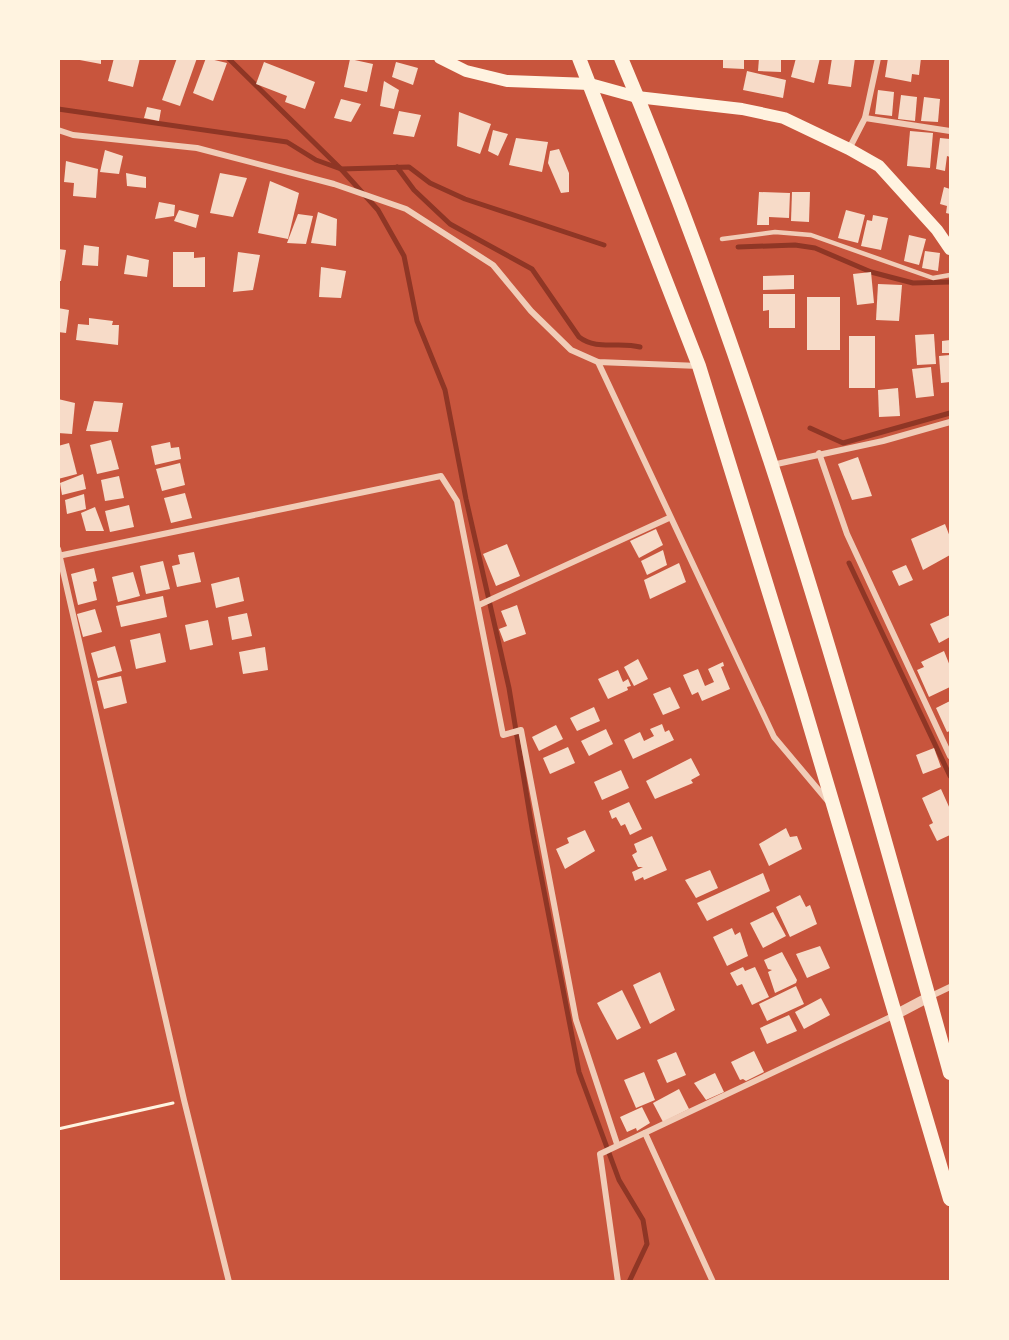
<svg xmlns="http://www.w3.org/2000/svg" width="1009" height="1340" font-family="'Golos Text',sans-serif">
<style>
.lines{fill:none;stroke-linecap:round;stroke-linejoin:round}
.stream{stroke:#8f3625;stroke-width:5}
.building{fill:#f7dbc8}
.path{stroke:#fff3e0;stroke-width:3}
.service{stroke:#f1ccb7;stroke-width:4.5}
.minor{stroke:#f1ccb7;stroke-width:6}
.tertiary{stroke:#f1ccb7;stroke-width:10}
.secondary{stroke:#fff3e0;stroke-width:12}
.primary{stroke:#fff3e0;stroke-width:14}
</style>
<rect width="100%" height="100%" fill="#c8553d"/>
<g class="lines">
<g class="stream">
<polyline points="228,58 341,169 378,210 404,256 417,321 445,390 466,499 509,688 533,834 579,1072 619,1180 643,1220 647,1244 629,1282"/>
<polyline points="58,109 287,142 316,160 341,169 409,167 430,183 465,199 604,245"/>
<path d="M397,167L414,190L450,224L532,269L579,337C597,351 619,341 640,347"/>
<polyline points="738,247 795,245 815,248 871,272 913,283 950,282"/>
<polyline points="810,428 843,443 950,413"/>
<polyline points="849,563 950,776"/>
</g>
</g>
<g class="building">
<polygon points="69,58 101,58 101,64"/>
<polygon points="114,58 140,58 133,87 108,81"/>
<polygon points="177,58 197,58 180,106 162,100"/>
<polygon points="206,58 227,63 213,101 193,93"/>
<polygon points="723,58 744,58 744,69 723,68"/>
<polygon points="759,58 781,58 781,72 758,71"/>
<polygon points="796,58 820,58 814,83 791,77"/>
<polygon points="832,58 855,58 851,87 828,84"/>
<polygon points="888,58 921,58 919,75 912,74 911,82 885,77"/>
<polygon points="350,59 373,64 367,92 344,87"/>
<polygon points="264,62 315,82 305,109 285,102 287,96 256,84"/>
<polygon points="396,62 418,68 413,85 392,77"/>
<polygon points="747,71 786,80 783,98 743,90"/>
<polygon points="384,81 399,90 394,109 380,106"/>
<polygon points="878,90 894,92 892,116 875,114"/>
<polygon points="901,95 917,97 915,121 898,119"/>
<polygon points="924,97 940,99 938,122 921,121"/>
<polygon points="341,99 361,104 351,122 334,118"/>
<polygon points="147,107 161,110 159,121 144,118"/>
<polygon points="399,111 421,115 414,137 393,134"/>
<polygon points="459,112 491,124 480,154 457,146"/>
<polygon points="493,130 508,134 498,156 488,151"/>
<polygon points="910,131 933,133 930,168 907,166"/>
<polygon points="516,138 548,142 542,172 509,165"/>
<polygon points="940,138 950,139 950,157 947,156 945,171 936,169"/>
<polygon points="559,149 569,173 569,192 561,193 548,163 550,151"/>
<polygon points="105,150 123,156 119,174 100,172"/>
<polygon points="66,161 98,169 96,198 73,196 74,183 64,182"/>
<polygon points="126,173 146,177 146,188 127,186"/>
<polygon points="220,173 247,178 233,217 210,213"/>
<polygon points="270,181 299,193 288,239 258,233"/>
<polygon points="944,187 950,189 950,214 946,213 947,206 940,204"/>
<polygon points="759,192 790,193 789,218 769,217 769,225 757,225"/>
<polygon points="792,192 810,192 809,222 791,221"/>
<polygon points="159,202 175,205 174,216 155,219"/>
<polygon points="179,210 199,215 196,228 174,221"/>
<polygon points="846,210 865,215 858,243 838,238"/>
<polygon points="318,212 337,219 336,246 311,243"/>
<polygon points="298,214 313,216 306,244 287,243"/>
<polygon points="873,215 888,218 881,250 861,246 867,220 872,221"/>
<polygon points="909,235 926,239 919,265 904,261"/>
<polygon points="84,245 99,247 98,266 82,265"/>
<polygon points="58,249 66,250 61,281 58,281"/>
<polygon points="925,251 940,253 938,271 922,268"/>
<polygon points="173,252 194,252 194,258 205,257 205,287 173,287"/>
<polygon points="238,252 260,255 253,290 233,292"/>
<polygon points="127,255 149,260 147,277 124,274"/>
<polygon points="321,267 346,271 341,298 319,297"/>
<polygon points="871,272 874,303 857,305 853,274"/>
<polygon points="794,275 794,289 763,290 763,276"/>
<polygon points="878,284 902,285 899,321 876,320"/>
<polygon points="763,294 795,294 795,328 769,328 769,310 763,311"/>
<rect x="807" y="297" width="33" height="53"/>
<polygon points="58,308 69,310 66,333 58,332"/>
<polygon points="89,318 113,321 112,325 119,325 118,345 76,340 78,324 89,325"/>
<polygon points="934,334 936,364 917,365 915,335"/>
<rect x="849" y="336" width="26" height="52"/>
<polygon points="950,340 950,353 942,353 942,341"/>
<polygon points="950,355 950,382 941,383 939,356"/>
<polygon points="931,367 934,396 916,398 912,369"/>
<polygon points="898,388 900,416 879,417 878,390"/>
<polygon points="58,399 75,403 72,434 58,433"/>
<polygon points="94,401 123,403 118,432 86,431"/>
<polygon points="111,440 119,469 97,474 90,445"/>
<polygon points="170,442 171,448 179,447 181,459 155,465 151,446"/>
<polygon points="69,443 77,474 58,479 58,446"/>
<polygon points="858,457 872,496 852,500 838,464"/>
<polygon points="180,463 185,485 162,491 156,469"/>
<polygon points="83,474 86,489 62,495 60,483"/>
<polygon points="119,476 124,498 105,501 101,480"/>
<polygon points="185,493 192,518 171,523 164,498"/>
<polygon points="84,494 86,509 67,514 65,500"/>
<polygon points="129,505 134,527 110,532 105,511"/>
<polygon points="95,507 104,531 86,531 81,513"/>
<polygon points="945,524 950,537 950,555 923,570 911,539"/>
<polygon points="656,529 663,545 639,558 630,541"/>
<polygon points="507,544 520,576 496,586 483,554"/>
<polygon points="663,550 667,565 647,575 641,561"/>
<polygon points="194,552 201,582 177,587 172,566 180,564 178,555"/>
<polygon points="163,561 170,589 146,594 140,566"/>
<polygon points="679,563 686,582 650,599 644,580"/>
<polygon points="906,565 913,580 899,586 892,571"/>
<polygon points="94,568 97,581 93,582 97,600 78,605 71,574"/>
<polygon points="133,572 140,596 118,602 112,577"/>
<polygon points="239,577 244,601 216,608 211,584"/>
<polygon points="163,596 167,617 121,627 116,606"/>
<polygon points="517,605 526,634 504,642 499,629 507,626 501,611"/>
<polygon points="95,609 102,632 83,637 77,614"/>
<polygon points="247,613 252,636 232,640 228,617"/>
<polygon points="950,615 950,637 939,643 930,624"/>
<polygon points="208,620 213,645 190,650 185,625"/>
<polygon points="160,633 166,662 136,669 130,640"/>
<polygon points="115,646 122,671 98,678 91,653"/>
<polygon points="265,647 268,670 243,674 239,652"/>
<polygon points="944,651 950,666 950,687 929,697 917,670 924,667 921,662"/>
<polygon points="638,659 648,679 634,686 624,667"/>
<polygon points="723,662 724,666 721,667 730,689 702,701 698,692 692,695 683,675 698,669 705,686 714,682 708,669"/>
<polygon points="618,670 623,682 628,679 631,686 627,687 628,690 608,699 598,679"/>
<polygon points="121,676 127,703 104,709 97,681"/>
<polygon points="670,687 680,708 663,715 653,694"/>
<polygon points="950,701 950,731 947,732 936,708"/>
<polygon points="594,707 600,721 577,731 570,718"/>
<polygon points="662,724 665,732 669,730 674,740 633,759 624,740 640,732 644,741 654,736 650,729"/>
<polygon points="556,725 563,739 539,751 532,737"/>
<polygon points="606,729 613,744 589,756 581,741"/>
<polygon points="568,747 575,763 550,774 543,758"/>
<polygon points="934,748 941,767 923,774 916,755"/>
<polygon points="691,758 700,775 691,780 693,783 655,799 646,781"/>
<polygon points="621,770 629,788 602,800 594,782"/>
<polygon points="941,789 950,809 950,835 937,841 929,825 933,823 922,798"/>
<polygon points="629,802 642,829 630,835 625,824 621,826 616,817 612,819 609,811"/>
<polygon points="786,828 790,837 797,836 802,849 769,866 759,844"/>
<polygon points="585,830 595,851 565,869 556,849 569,843 567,838"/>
<polygon points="652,836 667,870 644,880 643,877 635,881 632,872 643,867 638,867 632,855 637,852 634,844"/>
<polygon points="710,870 718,888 696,898 685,880"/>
<polygon points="763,873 770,891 707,921 697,903"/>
<polygon points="800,895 806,907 810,905 817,924 790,937 776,907"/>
<polygon points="773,912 786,936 763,948 750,923"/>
<polygon points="732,928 735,935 740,932 748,956 727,966 713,937"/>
<polygon points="820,946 830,968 807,978 796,954"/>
<polygon points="782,952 797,980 796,983 775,993 768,972 772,970 768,969 764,960"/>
<polygon points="743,967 745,971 755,967 769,997 752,1005 742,984 737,986 730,973"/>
<polygon points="660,972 675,1010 650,1024 633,985"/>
<polygon points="796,986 804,1004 767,1021 759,1004"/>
<polygon points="622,990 641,1028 617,1040 597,1003"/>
<polygon points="821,998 830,1015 804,1029 795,1012"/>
<polygon points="789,1015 797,1031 767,1044 760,1028"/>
<polygon points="754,1051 764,1072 746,1081 743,1079 740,1080 731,1062"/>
<polygon points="676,1052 686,1075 667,1083 657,1060"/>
<polygon points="644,1072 655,1100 636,1108 624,1080"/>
<polygon points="715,1073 724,1092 706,1100 694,1083"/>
<polygon points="679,1089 689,1109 663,1122 653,1103"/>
<polygon points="642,1107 650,1123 637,1131 636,1128 627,1132 620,1117"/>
</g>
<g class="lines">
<polyline class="path" points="58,1129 173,1103"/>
<polyline class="service" points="722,239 775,232 811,235 933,278 950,275"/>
<g class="minor">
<polyline points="865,118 950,131"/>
<polyline points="58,130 73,135 197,148 334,184 406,209 493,265 531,311 571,350 598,362 699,366"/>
<polyline points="849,149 865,118 878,58"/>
<polyline points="598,362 774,737 827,800"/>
<polyline points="819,453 847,534 950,756"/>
<polyline points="772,465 883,441 950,422"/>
<polyline points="58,549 184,1100 229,1282"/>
<polyline points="58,556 441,476 457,501 503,735 521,730 576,1020 617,1144"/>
<polyline points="479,605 669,518"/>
<polyline points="929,997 950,987"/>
<polyline points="645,1133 713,1282"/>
<polyline points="618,1282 600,1154 895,1015"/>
</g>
<polyline class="tertiary" points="895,1015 929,997"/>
<polyline class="secondary" points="440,58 466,71 507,81 590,84 637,97 742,109 784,118 849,149 879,166 937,230 950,249"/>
<g class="primary">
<polyline points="579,58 699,366 801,696 950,1199"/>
<path d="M621,58C760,385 855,732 950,1073"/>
</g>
</g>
<rect width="1009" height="1340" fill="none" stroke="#fff3e0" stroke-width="120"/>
</svg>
